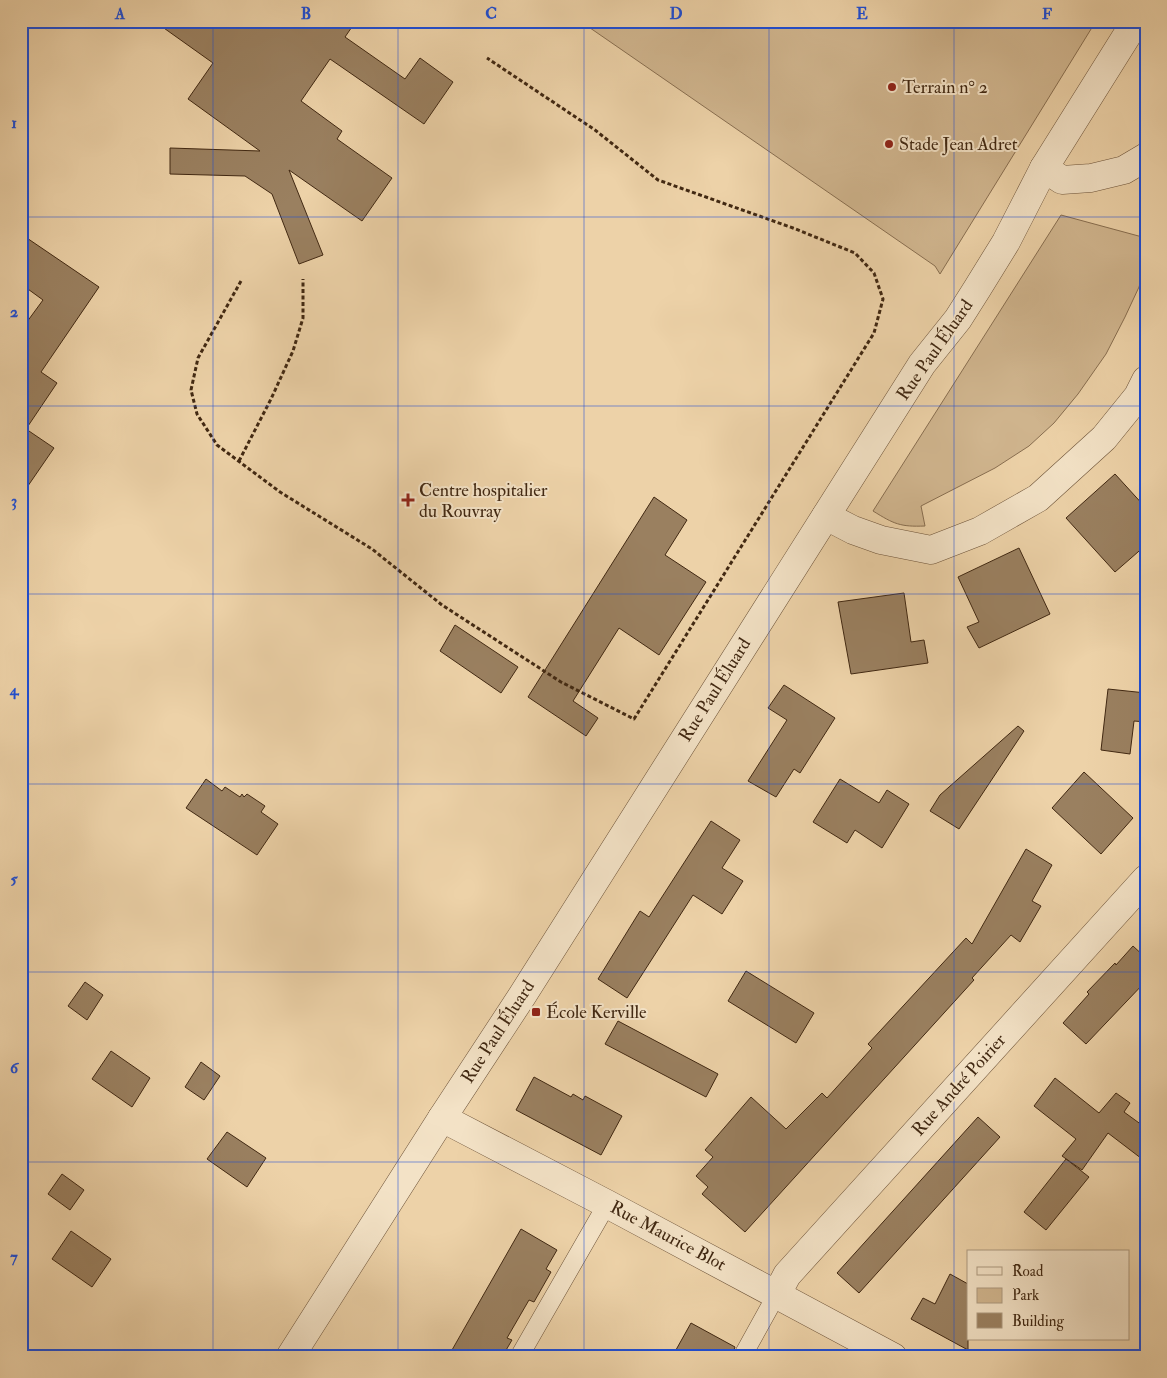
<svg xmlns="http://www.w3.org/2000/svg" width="1167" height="1378" font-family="'IM FELL Double Pica',serif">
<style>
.green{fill:#d0b58e;stroke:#886e50}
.building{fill:#9a8060;stroke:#412812}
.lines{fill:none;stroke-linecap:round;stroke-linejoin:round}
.service-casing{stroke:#6c5238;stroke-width:19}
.minor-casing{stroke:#6c5238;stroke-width:29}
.path{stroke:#412812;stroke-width:3;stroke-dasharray:4 2.5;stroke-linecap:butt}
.service{stroke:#f3e2c6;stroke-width:18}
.minor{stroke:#f3e2c6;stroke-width:28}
.grid{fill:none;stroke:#1d4ed8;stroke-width:1;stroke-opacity:0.55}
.poi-dot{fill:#8f2418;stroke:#f3e2c6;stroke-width:2}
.labels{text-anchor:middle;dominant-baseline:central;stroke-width:4;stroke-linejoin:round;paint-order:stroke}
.poi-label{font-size:18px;fill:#412812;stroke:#f3e2c6;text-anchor:start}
.street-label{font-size:18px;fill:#412812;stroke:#f3e2c6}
.neatline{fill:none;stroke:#1d4ed8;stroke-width:2}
.grid-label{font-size:16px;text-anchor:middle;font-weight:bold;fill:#1d4ed8}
</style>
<rect width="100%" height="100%" fill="#edd2a8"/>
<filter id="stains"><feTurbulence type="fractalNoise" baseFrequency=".004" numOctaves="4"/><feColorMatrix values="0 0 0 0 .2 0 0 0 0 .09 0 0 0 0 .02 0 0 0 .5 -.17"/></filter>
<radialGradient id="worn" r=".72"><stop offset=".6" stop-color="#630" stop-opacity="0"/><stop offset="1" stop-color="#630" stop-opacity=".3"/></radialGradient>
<g class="green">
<polygon points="580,21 1096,21 940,274 935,266"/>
<path d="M1061,215L1146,238V263L1139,287L1125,317L1106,354L1078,394L1054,423L1029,446L995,468L921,506L925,526C900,527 894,524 873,511Z"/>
</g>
<g class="building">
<polygon points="154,21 356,21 345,37 405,79 420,58 453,82 424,124 330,59 301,101 342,131 337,139 392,178 362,221 289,170 323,255 299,264 272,194 245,176 170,174 170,148 260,151 188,99 213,63"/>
<polygon points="21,234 99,287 41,372 57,383 26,429 54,448 21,496 21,330 43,300 21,284"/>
<polygon points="1115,474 1146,508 1146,545 1115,572 1066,518"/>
<polygon points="654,497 687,520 665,555 706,582 659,655 619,628 573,701 598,718 586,736 528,697"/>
<polygon points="1019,548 1050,614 979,648 967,627 979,622 958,577"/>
<polygon points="904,593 911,642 924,640 928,663 851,674 838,602"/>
<polygon points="455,625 518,667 501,693 440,651"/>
<polygon points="784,685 835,718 800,773 794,769 776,797 748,781 787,720 768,708"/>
<polygon points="1108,689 1146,693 1146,722 1134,721 1130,754 1101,750"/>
<polygon points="1018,726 1024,731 959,829 930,811 940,795"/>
<polygon points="1084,772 1133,818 1101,854 1052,808"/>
<polygon points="206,779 222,791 225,787 240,797 242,794 244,797 247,794 265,806 261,812 278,824 257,855 186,808"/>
<polygon points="840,779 879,803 887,790 909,804 882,848 855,830 847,843 813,822"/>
<polygon points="711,821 740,840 722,868 743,881 722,914 693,895 627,998 598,979 640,911 649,917"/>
<polygon points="1026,849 1052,865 1032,901 1041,906 1020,942 1011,935 972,978 974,980 745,1232 702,1194 708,1187 696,1176 713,1157 705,1150 751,1097 786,1129 822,1093 827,1098 872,1048 868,1044 966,938 972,944"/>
<polygon points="1133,946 1146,958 1146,981 1086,1044 1063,1023 1089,994 1087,992 1115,963 1116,965"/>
<polygon points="746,971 814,1013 796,1043 728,1001"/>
<polygon points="85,982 103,995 87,1020 68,1006"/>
<polygon points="618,1021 718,1074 706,1097 605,1044"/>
<polygon points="111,1051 150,1078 132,1107 92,1079"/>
<polygon points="201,1062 220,1076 204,1100 185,1087"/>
<polygon points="534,1077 571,1097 573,1094 583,1100 585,1096 622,1116 601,1155 516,1110"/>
<polygon points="1055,1078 1099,1113 1116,1093 1130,1103 1124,1112 1146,1128 1146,1162 1108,1133 1082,1170 1062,1156 1076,1139 1034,1106"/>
<polygon points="978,1117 1000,1137 859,1293 837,1273"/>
<polygon points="227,1132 266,1158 247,1187 207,1159"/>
<polygon points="1066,1159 1089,1177 1046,1230 1024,1212"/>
<polygon points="62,1174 84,1190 70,1210 48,1194"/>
<polygon points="521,1229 557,1250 546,1269 551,1272 534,1302 529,1300 507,1338 512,1340 502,1357 448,1357"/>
<polygon points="71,1231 111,1259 92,1287 52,1259"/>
<polygon points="950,1274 968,1284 968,1350 911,1319 923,1298 935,1304"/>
<polygon points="691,1323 735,1347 731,1357 672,1357"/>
</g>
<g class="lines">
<g class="service-casing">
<g id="service">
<polyline points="519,1357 607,1204"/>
<polyline points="742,1357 777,1294"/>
</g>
</g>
<g class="minor-casing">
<g id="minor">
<polyline points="1044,168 1062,180 1091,178 1124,170 1146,157"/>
<polyline points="826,516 853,530 881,540 931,550 980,531 1038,498 1104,438 1138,396 1146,380"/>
<polyline points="442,1118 607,1204 893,1357"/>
<polyline points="777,1294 787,1275 1146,879"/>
<polyline points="290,1357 442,1118 522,996 922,364 958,319 977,289 1006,242 1044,168 1136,21"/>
</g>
</g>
<g class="path">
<polyline points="241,281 198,358 191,390 197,414 217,445 280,492 372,549 442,605 561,682 634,719 874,333 883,299 874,273 855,253 793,228 658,180 595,130 487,58"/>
<polyline points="239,461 271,399 293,351 303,318 303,279"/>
</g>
<use href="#service" class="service"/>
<use href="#minor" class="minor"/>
</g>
<path class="grid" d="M213,21V1357M398,21V1357M584,21V1357M769,21V1357M954,21V1357M21,217H1146M21,406H1146M21,594H1146M21,784H1146M21,972H1146M21,1162H1146"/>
<g class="poi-dot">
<circle cx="892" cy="87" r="5"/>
<circle cx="889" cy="144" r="5"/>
<path d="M405.5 492.5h5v5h5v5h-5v5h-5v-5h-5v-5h5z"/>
<rect x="531" y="1007" width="10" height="10" rx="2.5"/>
</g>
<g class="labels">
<g class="poi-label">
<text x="902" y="87">Terrain n° 2</text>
<text x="899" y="144">Stade Jean Adret</text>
<text x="419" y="490">Centre hospitalier<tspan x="419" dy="21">du Rouvray</tspan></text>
<text x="546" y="1012">École Kerville</text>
</g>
<g class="street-label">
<text transform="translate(935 350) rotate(-55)">Rue Paul Éluard</text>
<text transform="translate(715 690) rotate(-58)">Rue Paul Éluard</text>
<text transform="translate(498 1032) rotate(-57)">Rue Paul Éluard</text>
<text transform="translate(959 1085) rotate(-48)">Rue André Poirier</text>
<text transform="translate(668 1236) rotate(28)">Rue Maurice Blot</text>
</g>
</g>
<rect width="1167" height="1378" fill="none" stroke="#edd2a8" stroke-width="55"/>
<rect x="967" y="1250" width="162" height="90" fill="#f3e2c6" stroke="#ac987e"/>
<rect x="977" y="1267" width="25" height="8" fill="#f3e2c6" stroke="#ac987e"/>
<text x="1012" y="1276" font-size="15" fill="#412812">Road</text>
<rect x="977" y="1288" width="25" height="15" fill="#d0b58e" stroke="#ac987e"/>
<text x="1012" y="1300" font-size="15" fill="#412812">Park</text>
<rect x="977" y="1313" width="25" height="15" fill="#9a8060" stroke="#ac987e"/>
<text x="1012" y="1326" font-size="15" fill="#412812">Building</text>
<rect x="28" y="28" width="1112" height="1322" class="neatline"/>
<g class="grid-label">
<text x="120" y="19">A</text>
<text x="306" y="19">B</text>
<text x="491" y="19">C</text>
<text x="676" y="19">D</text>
<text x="862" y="19">E</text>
<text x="1047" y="19">F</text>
<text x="14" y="128">1</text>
<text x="14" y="317">2</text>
<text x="14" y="506">3</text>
<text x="14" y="695">4</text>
<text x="14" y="884">5</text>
<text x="14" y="1073">6</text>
<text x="14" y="1262">7</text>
</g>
<rect width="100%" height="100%" filter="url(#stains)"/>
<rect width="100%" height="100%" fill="url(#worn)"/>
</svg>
